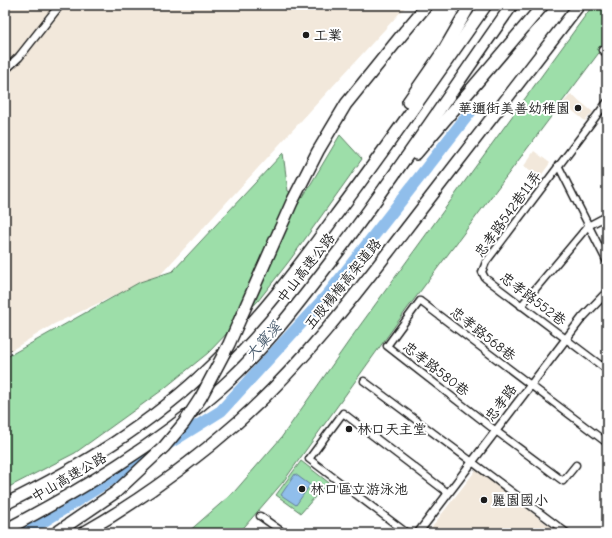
<svg xmlns="http://www.w3.org/2000/svg" width="612" height="538" font-family="'Comic Neue','LXGW WenKai TC',sans-serif">
<style>
.built{fill:#f2e8db}
.green{fill:#9ddea9;stroke:#5c7d62}
.water{fill:#90beeb;stroke:#627d98}
.lines{fill:none;stroke-linecap:round;stroke-linejoin:round}
.river{stroke:#90beeb;stroke-width:12}
.minor-casing{stroke:#1c1c1c;stroke-width:9}
.tertiary-casing{stroke:#1c1c1c;stroke-width:10}
.motorway-casing{stroke:#1c1c1c;stroke-width:14}
.minor{stroke:#fff;stroke-width:6}
.tertiary{stroke:#fff;stroke-width:7}
.motorway{stroke:#fff;stroke-width:11}
.motorway-bridge-casing{stroke:#1c1c1c;stroke-width:14;stroke-linecap:butt}
.motorway-bridge{stroke:#fff;stroke-width:11}
.poi-dot{fill:#1c1c1c;stroke:#fff;stroke-width:1.5}
.labels{text-anchor:middle;dominant-baseline:central;stroke-width:4;stroke-linejoin:round;paint-order:stroke}
.poi-label{font-size:14px;fill:#1c1c1c;stroke:#fff;text-anchor:start}
.street-label{font-size:14px;fill:#1c1c1c;stroke:#fff}
.water-label{font-size:15px;font-style:italic;fill:#4a5d6f;stroke:#fff}
</style>
<rect width="100%" height="100%" fill="#fff"/>
<filter id="ink" filterUnits="userSpaceOnUse"><feTurbulence type="fractalNoise" baseFrequency=".025" numOctaves="2"/><feDisplacementMap in="SourceGraphic" scale="8" xChannelSelector="R" yChannelSelector="G"/><feConvolveMatrix kernelMatrix="1 2 1 2 8 2 1 2 1" color-interpolation-filters="sRGB"/></filter>
<g filter="url(#ink)">
<g class="built">
<polygon points="5,5 407,5 161,274 54,324 5,354"/>
<polygon points="571,94 593,112 585,121 563,103"/>
<polygon points="534,151 550,163 540,177 524,166"/>
<polygon points="476,470 559,533 427,533"/>
</g>
<g class="green">
<polygon points="593,5 607,5 607,42 407,309 283,482 239,533 187,533 235,491 281,438 356,331"/>
<polygon points="340,135 362,159 290,260 258,301 208,353 161,391 75,453 5,489 5,358 140,282 173,271 283,153 288,191 303,197"/>
<polygon points="301,461 328,482 301,513 276,495"/>
</g>
<polygon class="water" points="295,474 310,485 296,505 281,495"/>
<g class="lines">
<polyline class="river" points="25,533 221,411 329,293 471,111"/>
<g class="minor-casing">
<g id="minor">
<polyline points="602,50 607,54"/>
<polyline points="607,102 486,262 482,272 485,278 607,370"/>
<polyline points="558,165 607,262"/>
<polyline points="521,306 588,226 607,216"/>
<polyline points="364,381 567,533"/>
<polyline points="576,465 563,481 496,431 387,346 420,301 607,443"/>
<polyline points="260,516 284,533"/>
<polyline points="407,533 309,459 343,413 448,493"/>
</g>
</g>
<g class="tertiary-casing">
<g id="tertiary">
<polyline points="5,70 19,57 60,5"/>
<polyline points="418,533 582,318 607,292"/>
</g>
</g>
<g class="motorway-casing">
<g id="motorway">
<polyline points="405,31 427,5"/>
<polyline points="408,102 444,50 470,5"/>
<polyline points="416,154 543,5"/>
<path d="M5,504C80,467 152,424 212,365C259,319 298,268 336,215C388,146 437,75 486,5"/>
<path d="M5,530C83,489 156,445 222,387C266,348 305,295 341,248C400,169 455,86 512,5"/>
<path d="M83,533C138,502 190,464 238,422C310,358 368,278 426,203C477,137 528,71 579,5"/>
</g>
</g>
<use href="#minor" class="minor"/>
<use href="#tertiary" class="tertiary"/>
<use href="#motorway" class="motorway"/>
<g class="motorway-bridge-casing">
<polyline id="motorway-bridge" points="56,533 116,492 164,447 184,423 201,397 229,344 292,202 318,151 346,104 405,31"/>
</g>
<use href="#motorway-bridge" class="motorway-bridge"/>
</g>
</g>
<g class="poi-dot">
<circle cx="306" cy="35" r="4"/>
<circle cx="578" cy="108" r="4"/>
<circle cx="349" cy="429" r="4"/>
<circle cx="302" cy="489" r="4"/>
<circle cx="484" cy="500" r="4"/>
</g>
<g class="labels">
<g class="poi-label">
<text x="314" y="35">工業</text>
<text x="570" y="108" text-anchor="end">華邇街美善幼稚園</text>
<text x="357" y="429">林口天主堂</text>
<text x="310" y="489">林口區立游泳池</text>
<text x="492" y="500">麗園國小</text>
</g>
<g class="street-label">
<text transform="translate(508 214) rotate(-54)">忠孝路542巷11弄</text>
<text transform="translate(306 268) rotate(-52)">中山高速公路</text>
<text transform="translate(343 284) rotate(-51)">五股楊梅高架道路</text>
<text transform="translate(533 299) rotate(37)">忠孝路552巷</text>
<text transform="translate(483 334) rotate(38)">忠孝路568巷</text>
<text transform="translate(436 369) rotate(38)">忠孝路580巷</text>
<text transform="translate(501 403) rotate(-53)">忠孝路</text>
<text transform="translate(69 477) rotate(-30)">中山高速公路</text>
</g>
<g class="water-label">
<text transform="translate(263 341) rotate(-48)">大窠溪</text>
</g>
</g>
<rect width="612" height="538" fill="none" stroke="#fff" stroke-width="20"/>
<rect x="10" y="10" width="592" height="518" fill="none" stroke="#1c1c1c" stroke-width="1.5" filter="url(#ink)"/>
</svg>
